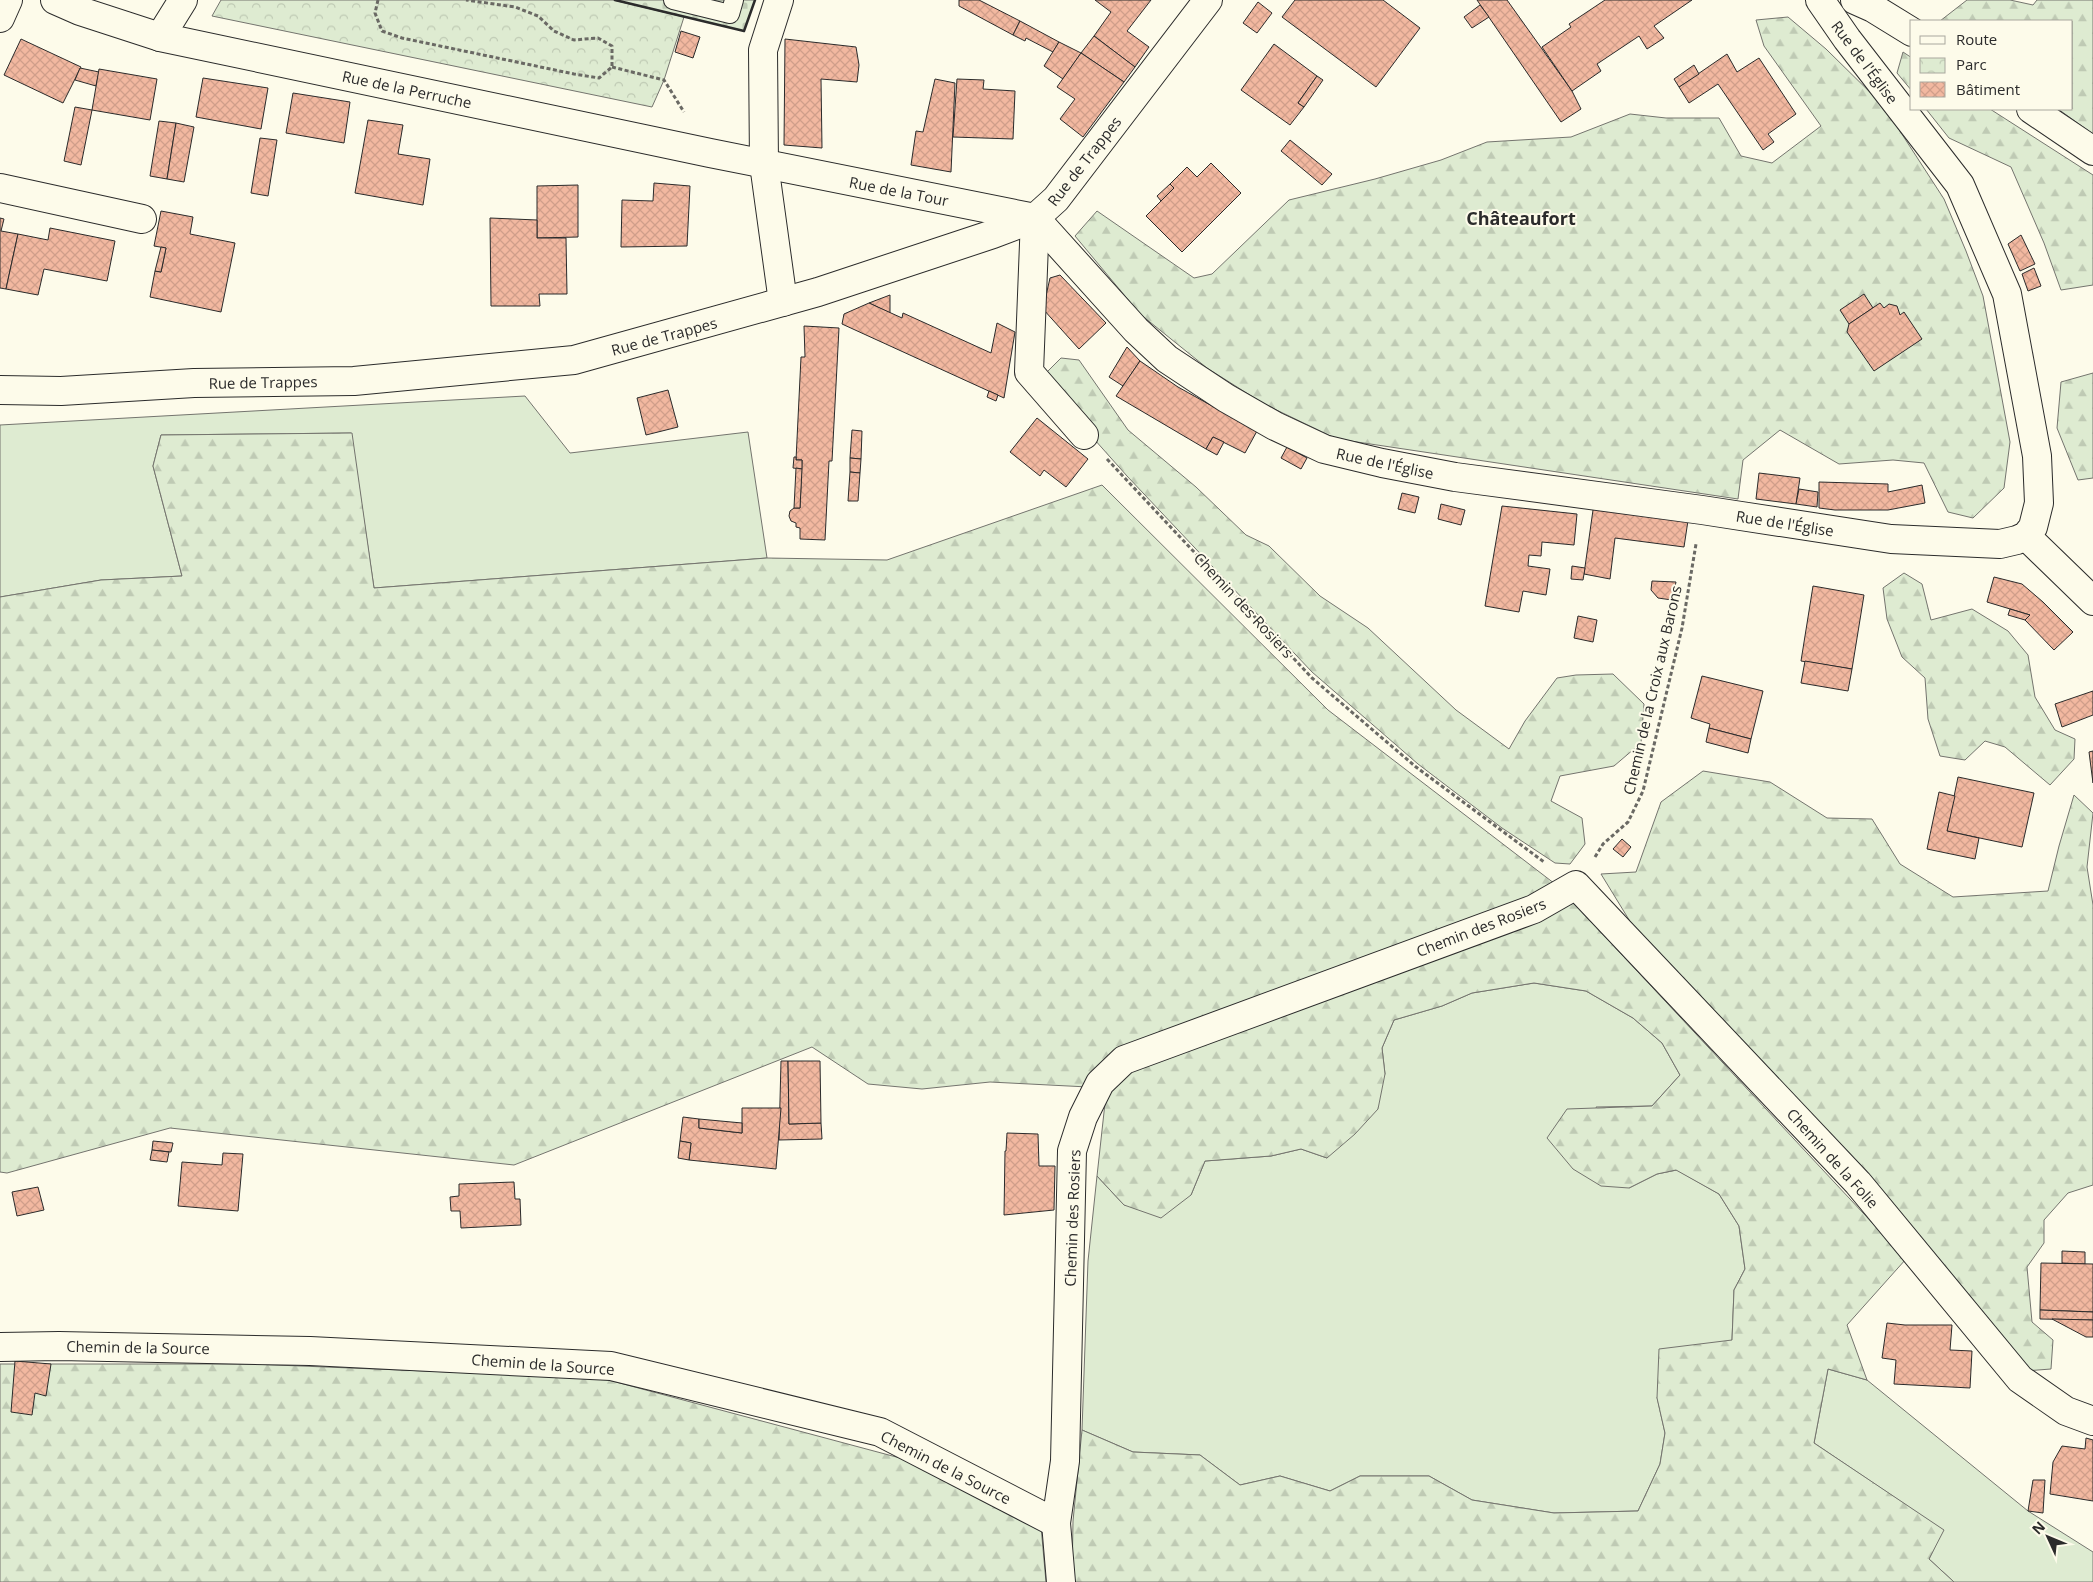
<svg xmlns="http://www.w3.org/2000/svg" width="2093" height="1582" font-family="'Open Sans',sans-serif">
<style>
.grass{fill:#deebd1;stroke:#74746e}
.forest{fill:url(#forest-firs);stroke:#74746e}
.cemetery{fill:url(#cemetery-stones);stroke:#74746e}
.park{fill:url(#park-crowns);stroke:#74746e}
.building{fill:url(#building-cross-hatch);stroke:#2b2b2b}
.lines{fill:none;stroke-linecap:round;stroke-linejoin:round}
.service-casing{stroke:#2b2b2b;stroke-width:20}
.minor-casing{stroke:#2b2b2b;stroke-width:30}
.tertiary-casing{stroke:#2b2b2b;stroke-width:30}
.path{stroke:#6a6964;stroke-width:3;stroke-dasharray:4 2.5;stroke-linecap:butt}
.service{stroke:#fdfbea;stroke-width:18}
.minor{stroke:#fdfbea;stroke-width:28}
.tertiary{stroke:#fdfbea;stroke-width:28}
.wall{stroke:#2b2b2b;stroke-width:2.5}
.labels{text-anchor:middle;dominant-baseline:central;stroke-width:4;stroke-linejoin:round;paint-order:stroke}
.street-label{font-size:15px;fill:#2b2b2b;stroke:#fdfbea}
.quarter-label{font-size:18px;font-weight:bold;fill:#2b2b2b;stroke:#fdfbea}
</style>
<defs>
<pattern id="forest-firs" width="22" height="20" patternUnits="userSpaceOnUse" patternTransform="scale(1.25)"><rect width="22" height="20" fill="#deebd1"/><path d="M5 1l3.5 6h-7zM16 11l3.5 6h-7z" fill="#bfcab4"/></pattern>
<pattern id="cemetery-stones" width="16" height="16" patternUnits="userSpaceOnUse" patternTransform="scale(1.25)"><rect width="16" height="16" fill="#deebd1"/><path d="M2 7V4a2 2 0 0 1 4 0v3zM10 15v-3a2 2 0 0 1 4 0v3z" fill="#bfcab4"/></pattern>
<pattern id="park-crowns" width="20" height="18" patternUnits="userSpaceOnUse" patternTransform="scale(1.25)"><rect width="20" height="18" fill="#deebd1"/><path d="M2 6a3 3 0 1 1 6 0M12 15a3 3 0 1 1 6 0" fill="none" stroke="#bfcab4"/></pattern>
<pattern id="building-cross-hatch" width="8" height="8" patternUnits="userSpaceOnUse" patternTransform="scale(1.25)"><rect width="8" height="8" fill="#f2b8a0"/><path d="M0 0l8 8M0 8l8-8" fill="none" stroke="#d09e8a"/></pattern>
</defs>
<rect width="100%" height="100%" fill="#fdfbea"/>
<g class="grass">
<polygon points="525,396 570,453 748,432 767,558 374,588 351,433 161,435 153,466 182,576 101,580 0,597 0,425"/>
<polygon points="1534,983 1586,991 1633,1018 1662,1043 1680,1075 1652,1106 1596,1107 1629,1188 1657,1174 1677,1170 1719,1194 1739,1226 1745,1269 1734,1290 1732,1340 1657,1397 1665,1433 1660,1464 1638,1511 1554,1513 1472,1500 1429,1476 1360,1476 1330,1491 1280,1476 1240,1485 1200,1455 1133,1452 1082,1430 1088,1261 1097,1176 1124,1205 1191,1195 1205,1161 1271,1156 1301,1149 1327,1158 1385,1074 1382,1048 1394,1020 1442,1006 1472,993"/>
<polygon points="1828,1369 1867,1380 2028,1511 2093,1552 2093,1582 1954,1582 1929,1559 1943,1530 1814,1443"/>
</g>
<g class="forest">
<polygon points="1967,0 2010,0 2033,5 2037,0 2093,0 2093,134 2058,109 2072,109 2072,21 1940,21"/>
<polygon points="1788,17 1826,49 1883,105 1944,199 1966,251 1983,296 2010,442 2004,488 1973,518 1948,512 1924,463 1893,460 1839,464 1780,430 1743,460 1738,499 1337,439 1264,404 1207,368 1140,314 1075,236 1097,211 1194,278 1212,274 1289,200 1375,179 1441,160 1487,142 1571,137 1630,114 1666,118 1719,118 1741,156 1772,163 1821,126 1764,46 1756,20"/>
<polygon points="1903,52 1912,58 1912,91 1897,73"/>
<polygon points="1926,109 1990,109 2093,175 2093,285 2061,290 2044,243 2011,167 1949,138"/>
<polygon points="1061,358 1079,360 1128,430 1196,487 1246,535 1269,546 1320,596 1368,628 1456,710 1509,749 1525,721 1557,678 1576,675 1613,674 1644,704 1641,743 1614,766 1560,776 1551,801 1582,818 1585,844 1570,864 1555,863 1502,828 1418,764 1312,672 1127,476 1053,393 1047,372"/>
<polygon points="2093,373 2093,478 2078,480 2057,428 2061,382"/>
<polygon points="352,433 374,588 767,558 887,560 1102,485 1328,710 1559,887 1088,1087 990,1082 922,1089 868,1084 812,1047 514,1165 170,1128 7,1173 0,1172 0,597 101,580 182,576 153,466 161,435"/>
<polygon points="1904,573 1922,584 1931,620 1972,609 2008,631 2028,655 2035,697 2055,730 2075,739 2074,759 2050,785 2005,747 1985,741 1965,760 1940,756 1928,719 1925,678 1902,657 1887,619 1883,588"/>
<polygon points="1703,771 1770,782 1827,818 1872,819 1900,864 1953,897 2048,891 2059,846 2074,795 2093,813 2087,867 2093,905 2093,1185 2068,1193 2044,1220 2044,1243 2027,1267 2032,1322 2053,1340 2051,1369 2025,1371 1887,1203 1631,923 1601,874 1636,872 1661,802"/>
<polygon points="1568,897 1906,1259 1847,1325 1867,1380 1828,1369 1814,1443 1944,1530 1929,1559 1954,1582 1072,1582 1073,1521 1082,1430 1133,1452 1200,1455 1240,1485 1280,1476 1330,1491 1360,1476 1429,1476 1472,1500 1554,1513 1638,1511 1660,1464 1665,1433 1657,1398 1659,1349 1732,1340 1734,1290 1745,1269 1739,1226 1719,1194 1676,1170 1657,1174 1629,1188 1601,1186 1573,1169 1547,1138 1567,1109 1652,1106 1680,1075 1662,1043 1633,1018 1586,991 1534,983 1472,993 1442,1006 1394,1020 1382,1048 1385,1074 1378,1109 1355,1134 1327,1158 1301,1149 1271,1156 1205,1161 1191,1195 1161,1218 1124,1205 1097,1176 1106,1094 1128,1070"/>
<polygon points="0,1364 250,1364 601,1378 900,1458 1040,1515 1046,1582 0,1582"/>
</g>
<polygon class="cemetery" points="615,0 755,0 744,31"/>
<polygon class="park" points="221,0 613,0 684,17 664,80 652,107 212,16"/>
<g class="building">
<polygon points="959,0 979,0 1020,21 1013,35 959,6"/>
<polygon points="1095,0 1151,0 1127,31 1149,47 1135,67 1094,36 1111,12"/>
<polygon points="1295,0 1383,0 1420,28 1376,87 1282,17"/>
<polygon points="1477,0 1507,0 1572,91 1581,109 1561,122"/>
<polygon points="1605,0 1692,0 1654,26 1664,38 1647,49 1639,36 1597,64 1601,71 1572,91 1542,47 1571,27 1569,24"/>
<polygon points="1258,2 1272,13 1257,33 1243,23"/>
<polygon points="1480,5 1489,17 1472,28 1464,17"/>
<polygon points="1020,21 1059,42 1053,52 1026,38 1025,41 1013,35"/>
<polygon points="681,31 700,37 693,58 675,52"/>
<polygon points="1094,36 1135,67 1124,82 1081,53"/>
<polygon points="21,39 81,67 63,103 4,75"/>
<polygon points="785,39 856,47 859,65 857,82 821,79 822,148 784,145"/>
<polygon points="1059,42 1081,53 1063,79 1044,66"/>
<polygon points="1274,44 1317,76 1298,103 1304,107 1290,125 1241,90"/>
<polygon points="1081,53 1124,82 1083,137 1060,119 1075,99 1057,87"/>
<polygon points="1727,54 1737,72 1759,58 1796,114 1768,134 1774,142 1763,150 1718,84 1689,103 1679,87"/>
<polygon points="1694,65 1699,74 1679,87 1674,79"/>
<polygon points="80,68 99,72 96,86 75,80"/>
<polygon points="99,69 157,79 150,120 92,110"/>
<polygon points="1317,76 1323,80 1304,107 1298,103"/>
<polygon points="203,78 268,88 261,129 196,117"/>
<polygon points="935,79 955,83 951,172 911,165 916,131 923,132"/>
<polygon points="957,79 984,80 983,89 1015,91 1013,139 953,137"/>
<polygon points="293,93 350,102 344,143 286,133"/>
<polygon points="75,107 92,110 81,165 64,161"/>
<polygon points="368,120 403,125 398,154 430,159 423,205 355,193"/>
<polygon points="159,121 176,123 167,179 150,176"/>
<polygon points="176,123 194,127 184,182 167,179"/>
<polygon points="260,138 277,140 268,196 251,193"/>
<polygon points="1290,140 1332,174 1322,185 1281,151"/>
<polygon points="1211,163 1241,193 1182,252 1146,216 1174,188 1170,184 1187,167 1197,177"/>
<polygon points="654,183 690,186 687,246 621,247 622,200 653,201"/>
<polygon points="1170,184 1174,188 1161,201 1157,196"/>
<polygon points="578,185 578,237 537,238 537,186"/>
<polygon points="161,211 193,217 190,234 235,243 221,312 150,297 155,271 161,272 166,248 154,246"/>
<polygon points="0,218 4,219 1,231 18,234 6,289 0,288"/>
<polygon points="490,218 537,220 537,238 566,238 567,294 539,294 540,306 491,306"/>
<polygon points="50,228 115,241 107,281 44,269 38,295 6,289 18,234 48,240"/>
<polygon points="2021,235 2035,264 2020,271 2008,244"/>
<polygon points="161,247 166,248 161,272 155,271"/>
<polygon points="2034,268 2041,286 2028,291 2022,274"/>
<polygon points="1060,275 1106,323 1079,349 1043,309 1050,278"/>
<polygon points="1864,294 1873,308 1849,324 1840,310"/>
<polygon points="890,295 890,313 869,303"/>
<polygon points="869,303 902,318 903,313 991,353 997,323 1015,332 1004,398 842,324 844,314"/>
<polygon points="1880,303 1884,308 1889,304 1897,306 1900,315 1904,312 1922,339 1874,371 1847,332 1849,324"/>
<polygon points="804,326 839,328 832,461 829,461 825,540 800,539 800,528 796,527 796,523 791,521 789,516 790,511 794,508 800,508 802,460 796,460 801,357 805,357"/>
<polygon points="1127,347 1140,361 1123,386 1109,377"/>
<polygon points="1140,361 1178,387 1257,431 1245,453 1213,437 1206,449 1116,396"/>
<polygon points="668,390 678,427 646,435 637,398"/>
<polygon points="989,391 998,395 996,401 987,397"/>
<polygon points="1037,418 1088,459 1066,487 1044,470 1040,476 1010,452"/>
<polygon points="852,430 862,431 861,459 850,458"/>
<polygon points="1213,437 1224,442 1217,455 1206,449"/>
<polygon points="1287,447 1307,458 1301,469 1281,458"/>
<polygon points="794,457 796,457 796,460 802,460 802,469 793,468"/>
<polygon points="850,458 861,459 860,473 850,472"/>
<polygon points="796,468 802,469 800,508 794,508"/>
<polygon points="850,472 860,473 858,501 848,501"/>
<polygon points="1759,473 1800,478 1796,504 1756,499"/>
<polygon points="1819,482 1888,484 1888,492 1922,485 1925,503 1888,510 1835,510 1819,508"/>
<polygon points="1799,489 1818,492 1817,507 1796,504"/>
<polygon points="1402,493 1419,497 1415,513 1398,509"/>
<polygon points="1594,503 1689,514 1684,547 1615,538 1610,579 1584,574"/>
<polygon points="1441,504 1465,510 1461,525 1438,519"/>
<polygon points="1502,506 1577,514 1574,545 1542,542 1541,556 1529,555 1528,566 1550,569 1546,595 1523,591 1519,612 1485,606"/>
<polygon points="1572,566 1585,568 1583,580 1571,579"/>
<polygon points="1994,577 2022,584 2043,602 2073,632 2054,650 2025,620 2030,615 1987,602"/>
<polygon points="1652,581 1676,582 1672,600 1658,598 1651,590"/>
<polygon points="1813,586 1864,595 1852,669 1801,661"/>
<polygon points="2010,609 2030,615 2025,620 2008,615"/>
<polygon points="1578,616 1597,620 1593,642 1574,638"/>
<polygon points="1805,661 1852,669 1848,691 1801,683"/>
<polygon points="1702,676 1763,691 1751,739 1709,728 1710,724 1691,718"/>
<polygon points="2093,691 2093,715 2062,727 2055,704"/>
<polygon points="1709,728 1751,739 1748,753 1706,742"/>
<polygon points="2093,751 2093,783 2089,752"/>
<polygon points="1958,777 2034,793 2022,847 1947,831"/>
<polygon points="1939,792 1955,796 1947,831 1979,838 1975,859 1927,849"/>
<polygon points="1622,839 1631,847 1623,857 1613,849"/>
<polygon points="781,1061 788,1061 789,1124 821,1123 822,1139 779,1140"/>
<polygon points="788,1061 820,1061 821,1123 789,1124"/>
<polygon points="742,1108 781,1108 776,1169 689,1160 691,1143 680,1141 683,1117 699,1119 699,1128 742,1133"/>
<polygon points="699,1119 742,1123 742,1133 699,1128"/>
<polygon points="1007,1133 1038,1134 1039,1166 1055,1166 1054,1210 1004,1215 1005,1151 1006,1151"/>
<polygon points="153,1141 173,1143 171,1152 152,1150"/>
<polygon points="680,1141 691,1143 689,1160 678,1158"/>
<polygon points="152,1150 169,1152 167,1162 150,1160"/>
<polygon points="223,1153 243,1154 238,1211 178,1206 182,1162 222,1165"/>
<polygon points="514,1182 515,1199 520,1199 521,1225 461,1228 460,1211 451,1211 450,1197 459,1196 459,1184"/>
<polygon points="38,1187 44,1210 17,1216 12,1192"/>
<polygon points="2062,1251 2085,1252 2085,1264 2062,1263"/>
<polygon points="2041,1263 2093,1264 2093,1312 2040,1310"/>
<polygon points="2040,1310 2093,1312 2093,1320 2040,1319"/>
<polygon points="2052,1319 2093,1320 2093,1337 2086,1337"/>
<polygon points="1887,1323 1905,1325 1952,1325 1950,1350 1972,1351 1970,1388 1894,1384 1896,1360 1882,1358"/>
<polygon points="15,1361 51,1364 46,1396 35,1393 32,1415 11,1412"/>
<polygon points="2086,1438 2093,1440 2093,1501 2050,1494 2053,1462 2062,1446 2085,1449"/>
<polygon points="2033,1480 2045,1480 2043,1513 2028,1511"/>
</g>
<g class="lines">
<g class="service-casing">
<polyline id="service" points="673,0 730,14 734,0"/>
</g>
<g class="minor-casing">
<g id="minor">
<polyline points="55,0 80,11 160,37 710,153 1035,218"/>
<polyline points="779,0 763,50 764,164 783,302"/>
<polyline points="0,18 8,0"/>
<polyline points="160,37 183,0"/>
<polyline points="0,188 142,219"/>
<polyline points="1035,218 1136,330 1167,359 1226,398 1275,426 1324,449 1382,463 1455,477 1702,510 1891,539 2000,544 2017,540 2026,536 2033,527 2039,503 2037,456 2007,294 1960,185 1847,39 1820,0"/>
<polyline points="1035,218 1029,372 1084,435"/>
<polyline points="2026,536 2093,601"/>
<polyline points="0,1347 59,1346 310,1351 611,1366 880,1432 1056,1523"/>
<polyline points="1061,1582 1056,1523 1065,1461 1072,1151 1083,1117 1100,1083 1124,1060 1534,909 1576,885 1858,1183 2020,1379 2066,1411 2093,1421"/>
</g>
</g>
<g class="tertiary-casing">
<g id="tertiary">
<polyline points="1855,0 1873,8 1912,32"/>
<polyline points="2031,109 2093,151"/>
<polyline points="0,390 61,391 194,383 354,381 574,360 818,292 993,234 1035,218 1056,199 1208,0"/>
</g>
</g>
<g class="path">
<polyline points="378,0 375,13 382,31 402,38 574,74 599,78 612,67 612,46 598,38 574,40 554,31 538,16 515,7 466,0"/>
<polyline points="612,67 664,80 684,112"/>
<polyline points="1107,459 1312,678 1416,767 1544,862"/>
<polyline points="1595,857 1603,844 1628,822 1643,791 1682,628 1696,544"/>
</g>
<use href="#service" class="service"/>
<use href="#minor" class="minor"/>
<use href="#tertiary" class="tertiary"/>
<polyline class="wall" points="615,0 744,31 755,0"/>
</g>
<g class="labels">
<g class="street-label">
<text transform="translate(1865 62) rotate(53)">Rue de l'Église</text>
<text transform="translate(407 89) rotate(12)">Rue de la Perruche</text>
<text transform="translate(1084 161) rotate(-52)">Rue de Trappes</text>
<text transform="translate(899 191) rotate(11)">Rue de la Tour</text>
<text transform="translate(664 336) rotate(-15)">Rue de Trappes</text>
<text transform="translate(263 382) rotate(-1)">Rue de Trappes</text>
<text transform="translate(1385 463) rotate(12)">Rue de l'Église</text>
<text transform="translate(1785 523) rotate(9)">Rue de l'Église</text>
<text transform="translate(1244 605) rotate(47)">Chemin des Rosiers</text>
<text transform="translate(1652 690) rotate(-77)">Chemin de la Croix aux Barons</text>
<text transform="translate(1481 927) rotate(-21)">Chemin des Rosiers</text>
<text transform="translate(1833 1158) rotate(48)">Chemin de la Folie</text>
<text transform="translate(1072 1218) rotate(-88)">Chemin des Rosiers</text>
<text transform="translate(138 1347) rotate(1)">Chemin de la Source</text>
<text transform="translate(543 1364) rotate(4)">Chemin de la Source</text>
<text transform="translate(946 1467) rotate(27)">Chemin de la Source</text>
</g>
<g class="quarter-label">
<text x="1521" y="218">Châteaufort</text>
</g>
</g>
<rect x="1910" y="20" width="162" height="90" fill="#fdfbea" stroke="#a9a89e"/>
<rect x="1920" y="36" width="25" height="8" fill="#fdfbea" stroke="#a9a89e"/>
<text x="1956" y="45" font-size="15" fill="#2b2b2b">Route</text>
<rect x="1920" y="58" width="25" height="15" fill="url(#park-crowns)" stroke="#a9a89e"/>
<text x="1956" y="70" font-size="15" fill="#2b2b2b">Parc</text>
<rect x="1920" y="82" width="25" height="15" fill="url(#building-cross-hatch)" stroke="#a9a89e"/>
<text x="1956" y="95" font-size="15" fill="#2b2b2b">Bâtiment</text>
<g transform="translate(2048 1537) rotate(314)" stroke="#fdfbea" stroke-width="4" paint-order="stroke">
<path d="M0-4L9 19L0 12L-9 19Z" fill="#2b2b2b"/>
<text y="-8" font-size="14" font-weight="bold" text-anchor="middle" fill="#2b2b2b">N</text>
</g>
</svg>
